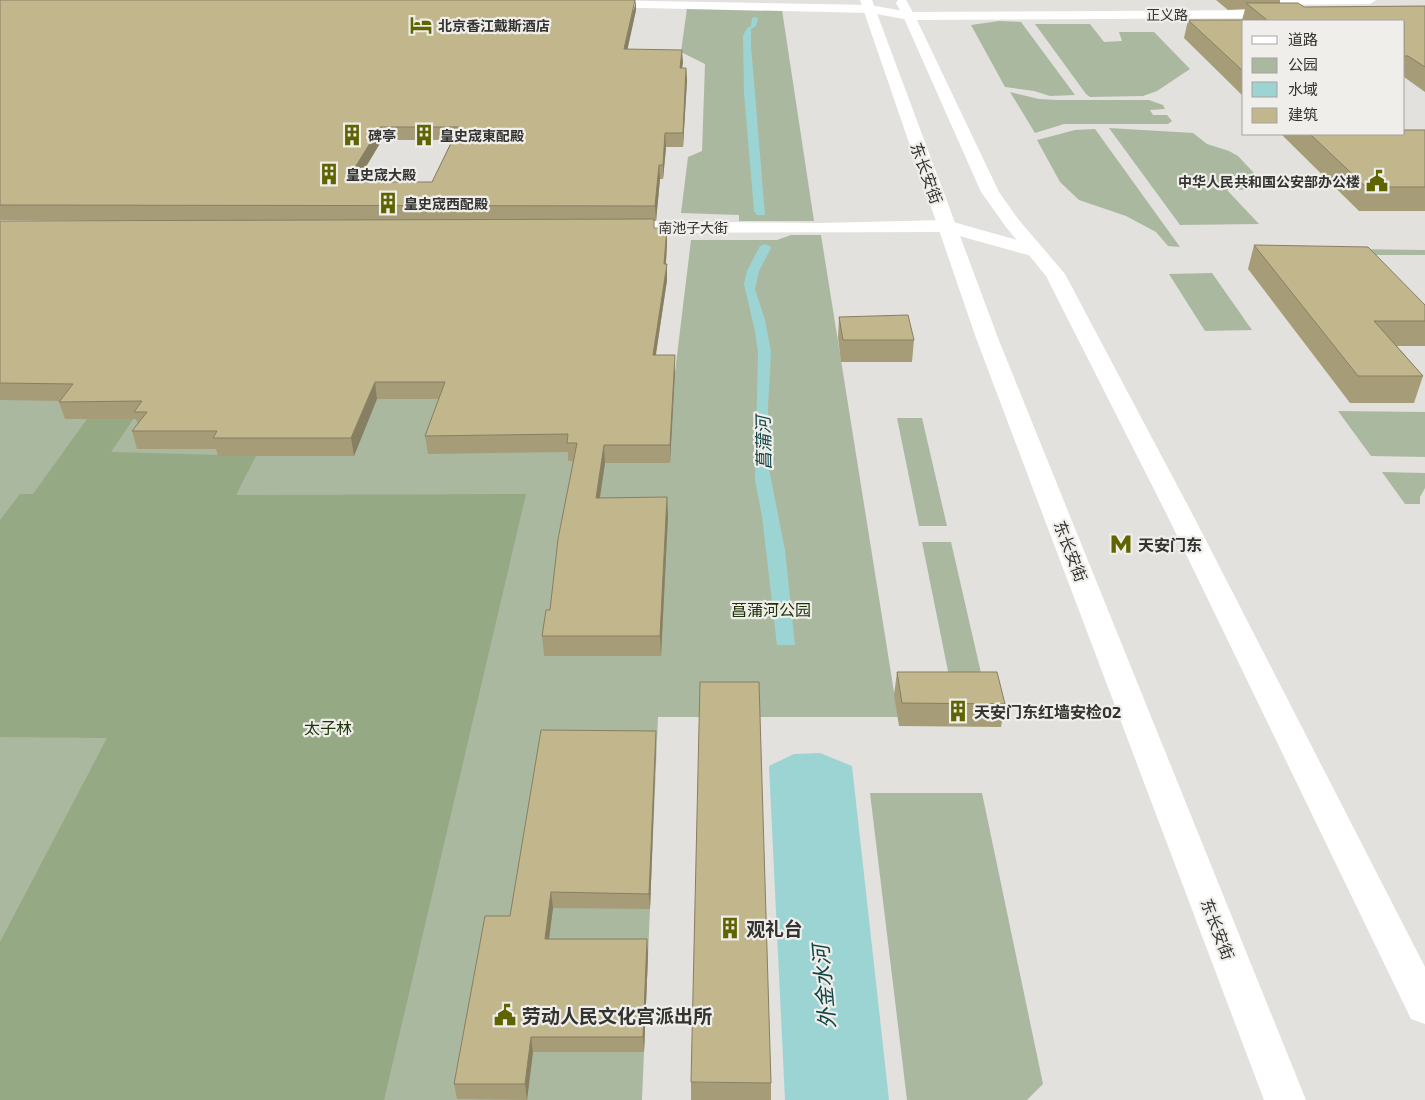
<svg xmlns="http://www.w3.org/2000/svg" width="1425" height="1100" font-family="'Exo 2','Noto Sans SC',sans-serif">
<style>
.green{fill:#abb8a0}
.forest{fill:#94a984}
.water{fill:#9cd4d4}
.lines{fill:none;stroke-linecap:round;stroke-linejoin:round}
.tertiary{fill:#fff;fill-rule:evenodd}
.secondary{fill:#fff;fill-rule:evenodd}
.primary{fill:#fff;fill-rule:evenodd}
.trunk{fill:#fff;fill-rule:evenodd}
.wall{fill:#a69d78;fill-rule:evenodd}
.shaded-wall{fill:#877f62}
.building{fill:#c1b68c;stroke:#877f62;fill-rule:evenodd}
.labels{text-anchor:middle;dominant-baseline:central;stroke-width:4.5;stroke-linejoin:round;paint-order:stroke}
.far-street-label{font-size:14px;fill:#333331;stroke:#efeeea}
.far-poi-label{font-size:14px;font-weight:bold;fill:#333331;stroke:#efeeea;text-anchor:start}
.street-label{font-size:16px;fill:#333331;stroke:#efeeea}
.poi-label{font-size:16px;font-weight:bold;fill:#333331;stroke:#efeeea;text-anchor:start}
.park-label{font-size:16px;fill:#20340a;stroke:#efeeea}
.water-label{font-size:18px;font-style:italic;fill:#114545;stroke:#efeeea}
.near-poi-label{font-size:19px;font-weight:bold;fill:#333331;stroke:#efeeea;text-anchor:start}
.near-water-label{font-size:21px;font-style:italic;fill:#114545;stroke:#efeeea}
</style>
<rect width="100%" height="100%" fill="#e2e1dd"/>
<g class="green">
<polygon points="687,8 782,10 814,221 739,221 739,215 681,213 688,157 702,151 705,64 681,52"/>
<polygon points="999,21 1021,22 1075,95 1050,96 1034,91 1005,87 971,25"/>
<polygon points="1035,24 1090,24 1104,42 1122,41 1119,32 1154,32 1190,69 1157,91 1143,96 1090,97 1086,94"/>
<polygon points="1010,92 1039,99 1058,100 1149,100 1163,105 1165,109 1150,110 1153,115 1167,115 1172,121 1168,124 1064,124 1035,133"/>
<polygon points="1109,128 1193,133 1207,144 1229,151 1238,156 1269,189 1227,190 1259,224 1180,225"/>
<polygon points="1095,129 1180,247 1168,246 1156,232 1126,216 1079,200 1060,182 1037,140 1075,130"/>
<polygon points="791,235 821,235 898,717 658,717 642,1100 0,1100 0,396 675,372 691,240 777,240"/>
<polygon points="1350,249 1425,250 1425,255 1355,255"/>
<polygon points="1212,273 1252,330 1205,331 1169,274"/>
<polygon points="1338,411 1425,412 1425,457 1371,456"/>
<polygon points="897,418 922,418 947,526 919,526"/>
<polygon points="1382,472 1425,473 1425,488 1420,497 1420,504 1405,504"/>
<polygon points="922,542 951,542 984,686 951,686"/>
<polygon points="870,793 982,793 1043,1084 1027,1100 907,1100"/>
</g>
<polygon class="forest" points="134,418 111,452 256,456 236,495 526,494 384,1100 0,1100 0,942 107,738 0,737 0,520 20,494 33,494 87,419"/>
<g class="water">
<polygon points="754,17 758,18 756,26 751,29 751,46 765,215 757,215 754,211 744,93 743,36 747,28 751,26 752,18"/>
<polygon points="765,244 770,246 771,248 759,271 755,289 765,320 771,352 768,406 768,464 785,550 795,645 777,645 762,516 755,480 758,352 755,331 744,284 747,271 760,246"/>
<polygon points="820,753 852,766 889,1100 785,1100 769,766 794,754"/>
</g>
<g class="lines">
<g class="tertiary">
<polygon points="1251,0 1376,0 1370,4 1256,5 1252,4"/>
<polygon points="870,5 909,12 1280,10 1286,14 1280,18 909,20 866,12 864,9 866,6"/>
<polygon points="946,220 1042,247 1045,251 1042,255 1035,257 945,232 617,233 610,231 608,227 610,223 617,221 820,223"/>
</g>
<polygon class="secondary" points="595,0 870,5 876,9 870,13 599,7 595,6 593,3"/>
<polygon class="primary" points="898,0 906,0 915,16 913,19 905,19 896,3"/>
<g class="trunk">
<polygon points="860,0 872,0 998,338 1306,1100 1264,1100 976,338"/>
<polygon points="909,12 915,16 999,192 1018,219 1065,274 1195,519 1425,967 1425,1024 1411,1019 1169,519 1046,276 1006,227 981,192 903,16"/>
</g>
</g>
<g class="wall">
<path d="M0,0L636,10L627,49L683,62L682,68H686L687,80L683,147H666L663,179H660L656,221H654V228H667V243L666,264L667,280L656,355L675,372L670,463H605L600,498L667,497L668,516L661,656H544L542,636L550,610L573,461H568V452L428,454L425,436L439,399H377L354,456H218L216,449H137L132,431L138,424L136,419H65L59,402V401L0,400V221L205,220H0ZM382,140H452L432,182H357Z"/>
<polygon points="1216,0 1280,0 1280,3 1304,7 1425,6 1425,92 1404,77 1404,21 1244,21 1244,97 1184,38 1188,20 1242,20 1245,9 1228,10"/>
<polygon points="1425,130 1425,211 1359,211 1281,134 1404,134"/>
<polygon points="1254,245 1425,305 1425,346 1397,346 1423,376 1414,403 1350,403 1248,269"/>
<polygon points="839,317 914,340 912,362 841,362 838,338"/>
<polygon points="897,672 1005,704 1001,727 899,726 894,695"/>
<polygon points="656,746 650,909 553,908 549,939 648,954 644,1052 533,1052 527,1100 457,1099 454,1084 510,916"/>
<polygon points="691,1082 771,1083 771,1100 691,1100"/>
</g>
<g class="shaded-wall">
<polygon points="636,0 636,10 625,61 624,49"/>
<polygon points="682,50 683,62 680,80 680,68"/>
<polygon points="686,68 687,80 683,147 683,133"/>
<polygon points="380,127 382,140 348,196 346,182"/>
<polygon points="665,133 666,147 663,179 663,165"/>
<polygon points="659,165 660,179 656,221 655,206"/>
<polygon points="667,228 667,243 665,277 667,264 667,280 653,372 653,355 664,264"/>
<polygon points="675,355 675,372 670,463 670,445"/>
<polygon points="375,382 377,399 354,456 351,438"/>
<polygon points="604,445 605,463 597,516 596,498"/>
<polygon points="667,497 668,516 661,656 660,636"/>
<polygon points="656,731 656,746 650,909 649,894"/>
<polygon points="551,892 553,908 547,954 545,939"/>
<polygon points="647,939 648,954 644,1052 643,1037"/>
<polygon points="531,1037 533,1052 527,1100 525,1084"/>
</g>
<g class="building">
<path d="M0,0H635L624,49L682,50L680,68H686L683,133H665L663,165H659L655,206L0,205ZM380,127H459L432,182H346Z"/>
<polygon points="1246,3 1298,3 1304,7 1425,6 1425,67 1408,56 1404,56 1404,21 1244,21 1244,72 1188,20 1267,20"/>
<polygon points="1404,130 1425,130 1425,187 1366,187 1310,134 1404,134"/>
<polygon points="654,219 654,228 667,228 664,264 667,264 653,355 675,355 670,445 604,445 596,498 667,497 660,636 542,636 546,610 550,610 558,539 577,443 567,443 568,434 425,436 445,382 375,382 351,438 213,438 217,431 132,431 147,412 134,412 142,401 59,402 73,384 0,383 0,221"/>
<polygon points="1254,245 1368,247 1425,305 1425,321 1374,321 1423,376 1358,376"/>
<polygon points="908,315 914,340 843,340 839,317"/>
<polygon points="897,672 997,672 1005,704 902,703"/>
<polygon points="700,682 759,682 771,1083 691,1082"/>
<polygon points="541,730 656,731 649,894 551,892 545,939 647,939 643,1037 531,1037 525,1084 454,1084 485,916 510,916"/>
</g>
<defs>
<g id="hotel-bare" transform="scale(1.725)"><path d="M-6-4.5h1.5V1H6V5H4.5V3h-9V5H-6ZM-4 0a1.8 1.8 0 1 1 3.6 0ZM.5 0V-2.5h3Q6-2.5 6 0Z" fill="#5f6400" stroke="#efeeea" stroke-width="2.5" paint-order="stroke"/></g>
<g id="building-bare" transform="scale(1.725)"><path d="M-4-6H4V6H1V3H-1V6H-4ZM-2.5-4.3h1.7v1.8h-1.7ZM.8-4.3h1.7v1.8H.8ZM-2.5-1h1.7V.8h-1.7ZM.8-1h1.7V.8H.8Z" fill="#5f6400" stroke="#efeeea" stroke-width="2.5" paint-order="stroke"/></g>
<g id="civic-bare" transform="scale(1.725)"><path d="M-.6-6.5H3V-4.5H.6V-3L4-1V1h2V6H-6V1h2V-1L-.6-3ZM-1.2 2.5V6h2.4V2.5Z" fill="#5f6400" stroke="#efeeea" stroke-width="2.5" paint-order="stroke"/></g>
<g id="metro-bare" transform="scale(1.725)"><path d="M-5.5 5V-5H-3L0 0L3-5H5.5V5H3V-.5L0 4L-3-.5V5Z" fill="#5f6400" stroke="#efeeea" stroke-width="2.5" paint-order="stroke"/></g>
</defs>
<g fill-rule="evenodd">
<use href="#hotel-bare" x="421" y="25"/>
<use href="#building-bare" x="352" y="135"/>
<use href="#building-bare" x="424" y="135"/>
<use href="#building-bare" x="329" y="174"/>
<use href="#civic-bare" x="1377" y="181"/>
<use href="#building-bare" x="388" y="203"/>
<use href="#metro-bare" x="1121" y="544"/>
<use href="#building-bare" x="958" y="711"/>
<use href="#building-bare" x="730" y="928"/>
<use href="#civic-bare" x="505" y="1015"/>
</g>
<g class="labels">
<g class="far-street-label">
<text x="1167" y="14">正义路</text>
<text x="693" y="227">南池子大街</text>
</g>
<g class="far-poi-label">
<text x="438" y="25">北京香江戴斯酒店</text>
<text x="368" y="135">碑亭</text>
<text x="440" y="135">皇史宬東配殿</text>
<text x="346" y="174">皇史宬大殿</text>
<text x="1360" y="181" text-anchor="end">中华人民共和国公安部办公楼</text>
<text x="404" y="203">皇史宬西配殿</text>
</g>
<g class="street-label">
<text transform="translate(927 173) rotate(70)">东长安街</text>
<text transform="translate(1071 551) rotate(69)">东长安街</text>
<text transform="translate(1218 929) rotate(69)">东长安街</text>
</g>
<g class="poi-label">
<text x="1138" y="544">天安门东</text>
<text x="974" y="711">天安门东红墙安检02</text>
</g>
<g class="park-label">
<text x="771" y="609">菖蒲河公园</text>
<text x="328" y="727">太子林</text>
</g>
<g class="water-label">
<text transform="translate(763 443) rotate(-91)">菖蒲河</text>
</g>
<g class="near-poi-label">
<text x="746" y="928">观礼台</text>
<text x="522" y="1015">劳动人民文化宫派出所</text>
</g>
<g class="near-water-label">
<text transform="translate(823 987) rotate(-95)">外金水河</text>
</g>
</g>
<rect x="1242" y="20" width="162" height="115" fill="#efeeea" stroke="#a4a3a0"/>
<rect x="1252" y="36" width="25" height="8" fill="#ffffff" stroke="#a4a3a0"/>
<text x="1288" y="45" font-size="15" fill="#333331">道路</text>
<rect x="1252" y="58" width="25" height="15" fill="#abb8a0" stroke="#a4a3a0"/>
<text x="1288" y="70" font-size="15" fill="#333331">公园</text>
<rect x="1252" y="82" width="25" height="15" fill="#9cd4d4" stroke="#a4a3a0"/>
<text x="1288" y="95" font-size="15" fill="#333331">水域</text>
<rect x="1252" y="108" width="25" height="15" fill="#c1b68c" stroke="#a4a3a0"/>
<text x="1288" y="120" font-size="15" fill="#333331">建筑</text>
</svg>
